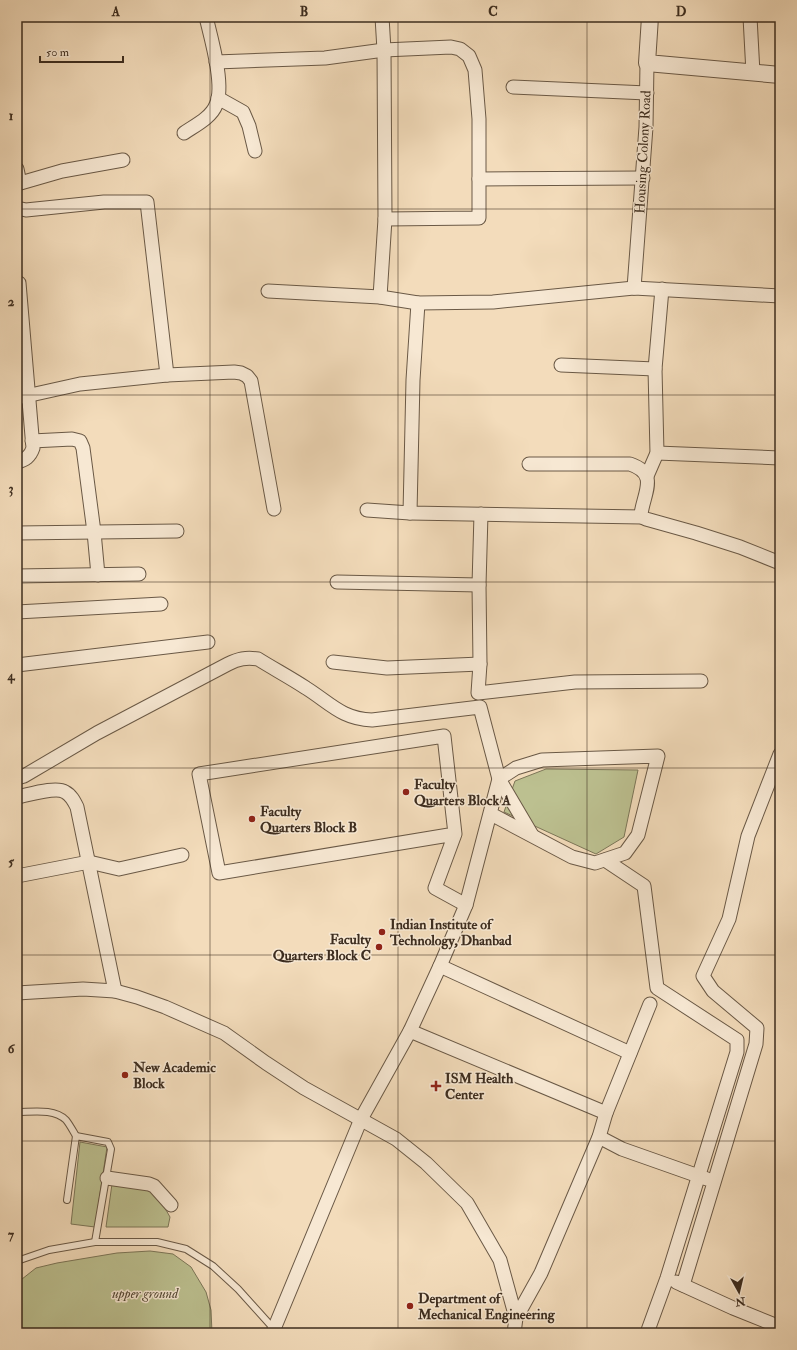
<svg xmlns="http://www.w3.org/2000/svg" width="797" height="1350" font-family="'IM FELL Double Pica',serif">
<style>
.green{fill:#bcc090;stroke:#7c7658}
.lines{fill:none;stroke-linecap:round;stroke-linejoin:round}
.service-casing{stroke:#6a5946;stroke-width:8}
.minor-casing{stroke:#6a5946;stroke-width:15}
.tertiary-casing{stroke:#6a5946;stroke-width:18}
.service{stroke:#f7e8d3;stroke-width:6}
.minor{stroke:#f7e8d3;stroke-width:13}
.tertiary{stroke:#f7e8d3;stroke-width:16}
.grid{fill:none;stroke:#3d2d1f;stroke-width:1;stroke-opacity:0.55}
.poi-dot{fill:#8f2418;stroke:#f7e8d3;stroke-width:1.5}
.labels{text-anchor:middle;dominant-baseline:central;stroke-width:3;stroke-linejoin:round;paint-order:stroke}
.street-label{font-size:14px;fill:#3d2d1f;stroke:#f7e8d3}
.poi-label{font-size:14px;font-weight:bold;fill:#3d2d1f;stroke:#f7e8d3;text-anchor:start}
.park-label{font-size:14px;font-style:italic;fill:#564a36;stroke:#f7e8d3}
.neatline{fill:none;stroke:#3d2d1f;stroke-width:1.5}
.grid-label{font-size:13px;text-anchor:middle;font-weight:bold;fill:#3d2d1f}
</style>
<rect width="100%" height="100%" fill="#f3dcbb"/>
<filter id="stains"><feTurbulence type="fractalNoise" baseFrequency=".005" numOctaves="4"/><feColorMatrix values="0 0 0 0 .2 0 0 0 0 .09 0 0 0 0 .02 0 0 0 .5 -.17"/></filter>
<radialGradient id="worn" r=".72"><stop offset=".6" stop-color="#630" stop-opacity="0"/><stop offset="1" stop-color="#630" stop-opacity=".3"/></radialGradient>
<g class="green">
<polygon points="546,769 638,770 624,837 596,854 504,812 515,781"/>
<polygon points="80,1142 107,1147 95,1227 71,1224"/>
<polygon points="112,1184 154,1189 170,1217 168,1227 106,1227"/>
<polygon points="150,1251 173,1254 191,1267 206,1292 211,1310 212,1333 17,1333 17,1283 36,1268 57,1263 117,1253"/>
</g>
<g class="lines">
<g class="service-casing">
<g id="service">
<path d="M17,1112C32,1112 54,1108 66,1120C70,1125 73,1131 76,1136"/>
<polyline points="67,1200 76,1136 108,1142 111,1149 95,1242"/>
<polyline points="17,1261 49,1250 95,1242 157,1242 186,1249 213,1266 238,1289 274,1329"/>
</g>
</g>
<g class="minor-casing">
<g id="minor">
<polyline points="750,17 753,73"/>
<polyline points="216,62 325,58 384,50 451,47 460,49 469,56 475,70 479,119 479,218 385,219"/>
<polyline points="513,87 647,93"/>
<polyline points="218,98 243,112 249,126 255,151"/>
<path d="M184,133C194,126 211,118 216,105C225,86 211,38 206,17"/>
<polyline points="17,169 20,183"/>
<polyline points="479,179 643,178"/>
<polyline points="17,184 62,171 123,160"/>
<polyline points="17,208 26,210 104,202 147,202 167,375"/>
<polyline points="634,288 646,127 647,63"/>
<polyline points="268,291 380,297 418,303 493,302 634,288 780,296"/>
<polyline points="380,297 385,219 384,50 382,17"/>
<polyline points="561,365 655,369"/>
<polyline points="17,398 80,384 167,375 234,372 241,373 247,376 251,381 274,509"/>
<polyline points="32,441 72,439 80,441 83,448 94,532 98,575"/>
<polyline points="657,453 780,458"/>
<path d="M17,462C25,460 30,457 33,448L19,283"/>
<path d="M529,464H630C659,474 644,492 641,514L642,517L646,519L696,533L740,547L780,563"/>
<polyline points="647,476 657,453 655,369 662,289"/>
<polyline points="367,510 410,513 642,517"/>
<polyline points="410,513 413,380 418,303"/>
<polyline points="481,514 479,585 480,664 478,693 575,682 701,681"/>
<polyline points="17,533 177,531"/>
<polyline points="17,576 139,574"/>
<polyline points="337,582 479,585"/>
<polyline points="17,612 161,604"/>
<polyline points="333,662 387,668 480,664"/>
<polyline points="17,665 208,642"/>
<path d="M17,778L24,776L97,733L228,664C238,659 246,657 258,659C274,669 291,678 306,688C330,703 342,719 372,720L480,707L499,779L532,835"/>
<path d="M17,797C28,795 56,786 65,792C71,795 74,801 77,807L115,991"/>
<polyline points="455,834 219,873 199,774 444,736 455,834 435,888 466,905"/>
<polyline points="605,860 644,886 657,988 737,1040 737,1052 667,1278 647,1333"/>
<polyline points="17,876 89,862 119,869 182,855"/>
<polyline points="440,966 630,1053"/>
<polyline points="17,993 83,989 115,991 137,997 165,1007 224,1033 266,1063 304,1088 396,1139 426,1163 467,1203 500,1260 516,1318 514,1333"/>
<polyline points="410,1031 606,1113"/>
<polyline points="599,1137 622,1149 707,1179"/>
<polyline points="107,1178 149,1184 154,1186 171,1205"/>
<polyline points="676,1282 733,1308 780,1327"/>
<polyline points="683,1285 756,1044 757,1028 713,991 703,976 729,919 748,836 780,754"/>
<polyline points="516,1318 541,1273 599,1137 606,1113 650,1004"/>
<polyline points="274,1329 361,1119 410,1031 440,966 466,905 499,779 516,768 542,760 658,756 638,835 625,853 595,863 572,857 491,814"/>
</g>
</g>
<g class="tertiary-casing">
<polyline id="tertiary" points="650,17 647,63 780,75"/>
</g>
<use href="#service" class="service"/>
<use href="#minor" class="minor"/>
<use href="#tertiary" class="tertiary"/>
</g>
<path class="grid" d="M210,17V1333M398,17V1333M587,17V1333M17,209H780M17,395H780M17,582H780M17,768H780M17,955H780M17,1141H780"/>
<g class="poi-dot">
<circle cx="406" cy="792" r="4"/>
<circle cx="252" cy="819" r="4"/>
<circle cx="382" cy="932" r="4"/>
<circle cx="379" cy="947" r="4"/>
<circle cx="125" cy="1075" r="4"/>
<path d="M434 1080h4v4h4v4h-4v4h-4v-4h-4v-4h4z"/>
<circle cx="410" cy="1306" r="4"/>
</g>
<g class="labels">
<g class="street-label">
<text transform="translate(643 152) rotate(-87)">Housing Colony Road</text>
</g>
<g class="poi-label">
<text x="414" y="784">Faculty<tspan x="414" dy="16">Quarters Block A</tspan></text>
<text x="260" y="811">Faculty<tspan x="260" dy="16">Quarters Block B</tspan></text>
<text x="390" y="924">Indian Institute of<tspan x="390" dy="16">Technology, Dhanbad</tspan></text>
<text x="371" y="939" text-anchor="end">Faculty<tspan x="371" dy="16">Quarters Block C</tspan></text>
<text x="133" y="1067">New Academic<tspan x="133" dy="16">Block</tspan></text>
<text x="445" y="1078">ISM Health<tspan x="445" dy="16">Center</tspan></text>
<text x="418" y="1298">Department of<tspan x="418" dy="16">Mechanical Engineering</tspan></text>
</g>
<g class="park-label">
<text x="145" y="1293">upper ground</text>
</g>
</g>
<rect width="797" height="1350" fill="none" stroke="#f3dcbb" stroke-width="44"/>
<g transform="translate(739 1292) rotate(172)" stroke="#f7e8d3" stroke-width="3" paint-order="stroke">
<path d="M0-3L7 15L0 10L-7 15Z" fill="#3d2d1f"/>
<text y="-6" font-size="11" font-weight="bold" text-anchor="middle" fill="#3d2d1f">N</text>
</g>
<path d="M40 56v6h83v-6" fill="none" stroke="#3d2d1f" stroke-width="2"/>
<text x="46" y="56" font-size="12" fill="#3d2d1f" stroke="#f7e8d3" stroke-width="3" paint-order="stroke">50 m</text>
<rect x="22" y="22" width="753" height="1306" class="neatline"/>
<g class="grid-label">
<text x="116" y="16">A</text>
<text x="304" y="16">B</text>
<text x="493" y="16">C</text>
<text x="681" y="16">D</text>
<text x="11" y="120">1</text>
<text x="11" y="306">2</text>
<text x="11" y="493">3</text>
<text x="11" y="680">4</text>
<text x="11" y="866">5</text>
<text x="11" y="1053">6</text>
<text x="11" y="1239">7</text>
</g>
<rect width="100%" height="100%" filter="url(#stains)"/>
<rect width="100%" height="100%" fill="url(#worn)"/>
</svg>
